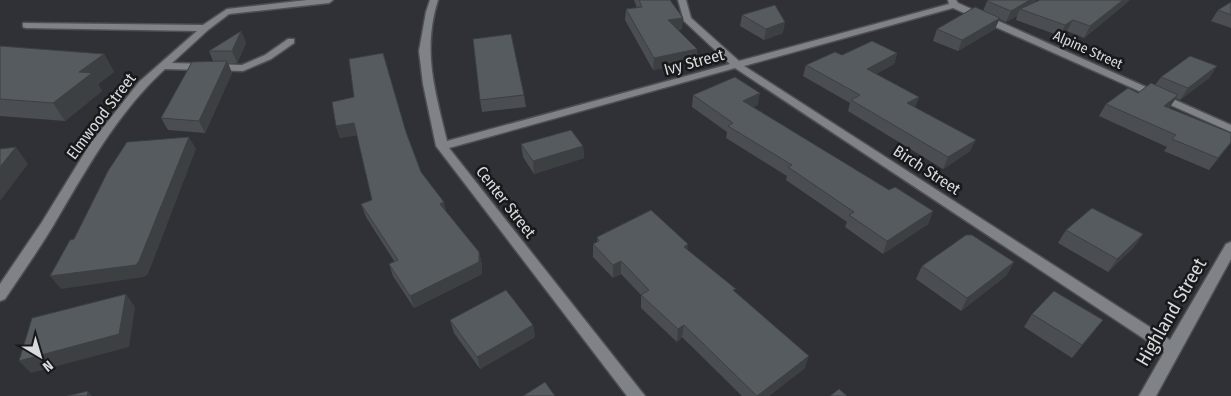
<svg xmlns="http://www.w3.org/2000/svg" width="1231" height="396" font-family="'Fira Sans Condensed',sans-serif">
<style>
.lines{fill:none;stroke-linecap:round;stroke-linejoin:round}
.minor-casing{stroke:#4d4f53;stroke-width:3}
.minor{fill:#7f8287;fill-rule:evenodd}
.wall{fill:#4a4e52}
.shaded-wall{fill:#3c4042}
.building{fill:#565b5f;stroke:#3c4042}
.labels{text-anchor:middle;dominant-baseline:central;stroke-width:5;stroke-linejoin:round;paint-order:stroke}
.far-street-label{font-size:14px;fill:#d8dadd;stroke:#18191b}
.street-label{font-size:16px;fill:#d8dadd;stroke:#18191b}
.near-street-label{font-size:19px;fill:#d8dadd;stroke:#18191b}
</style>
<rect width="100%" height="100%" fill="#2f3136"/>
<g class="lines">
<g class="minor-casing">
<g id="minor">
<path d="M307,0H333L329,3L229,14L208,30L172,63L242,65L265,55L288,39H294V43L271,59L243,71L165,69C117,113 86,170 53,226C38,251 21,275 5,299L0,301V284L42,222L90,144L139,82L197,31L26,28L23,27V23L203,25L227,9Z"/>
<path d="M430,0H438C422,51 435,91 447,141L730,64L684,21L678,0H686L691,18L739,61L949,4L948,0H956L958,3L1231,125V132L953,8L744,66L1170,340L1226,244L1231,242V259L1156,396H1139L1164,352L735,68L449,148L645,396H627L436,146L423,84L419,51L426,12Z"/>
</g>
</g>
<use href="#minor" class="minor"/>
</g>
<g class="wall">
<polygon points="634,0 670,0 682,29 678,30 697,49 696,61 653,70 625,20 626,9 637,8"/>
<polygon points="988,0 1036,0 1035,2 1130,0 1084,38 1067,31 1060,36 1016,20 1017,16 1006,22 999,19 995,29 958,51 933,41 937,29 983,11 987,1"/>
<polygon points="1231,2 1231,28 1211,21 1218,10"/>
<polygon points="742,15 783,33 764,40 740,26"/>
<polygon points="241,31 246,43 237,63 228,63 232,73 205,133 168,130 161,118 213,61 209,51"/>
<polygon points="0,46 104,54 114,72 98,84 102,91 65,121 0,116"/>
<polygon points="897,53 894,64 876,74 919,97 915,107 970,151 943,169 848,111 850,103 803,76 806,65 842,55"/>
<polygon points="1217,66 1209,78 1180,100 1176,98 1169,108 1231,143 1209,170 1164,151 1167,147 1099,116 1106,104 1138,93 1155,85 1161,77"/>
<polygon points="524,95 526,107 482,112 480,100"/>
<polygon points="693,95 758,105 753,107 889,190 933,211 928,224 883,254 845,227 847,222 786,180 787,176 726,138 727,132 692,107"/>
<polygon points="336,126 406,132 421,172 447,213 479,252 482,265 482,274 414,308 393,276 389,264 394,261 366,217 361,204 372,200 357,135 340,138"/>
<polygon points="521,144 583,146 584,158 534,174 523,157"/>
<polygon points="1066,230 1143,234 1134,247 1108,272 1058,243"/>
<polygon points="597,237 688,250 735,292 805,368 769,396 742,396 682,337 677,342 641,308 641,295 621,274 613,278 593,257 593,244 597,242"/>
<polygon points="922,266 1007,275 961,311 916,279"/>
<polygon points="1032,314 1103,320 1072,358 1024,327"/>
<polygon points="450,320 533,325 535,337 480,369 454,333"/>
</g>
<g class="shaded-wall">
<polygon points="1030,0 1036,0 1033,6 1020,9 1017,16 1006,22 1011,11"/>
<polygon points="1123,0 1130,0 1084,38 1090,26"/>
<polygon points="683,18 682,29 668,31 668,20"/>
<polygon points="1000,18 995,29 958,51 962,40"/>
<polygon points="1073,20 1067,31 1060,36 1065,25"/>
<polygon points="785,22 783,33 764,40 766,29"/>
<polygon points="241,31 246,43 237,63 232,51"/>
<polygon points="697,49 696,61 653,70 654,58"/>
<polygon points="897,53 894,64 864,80 867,69"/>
<polygon points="104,54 114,72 98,84 102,91 65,121 53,103 79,72"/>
<polygon points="227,61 232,73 205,133 199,121"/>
<polygon points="1217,66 1209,78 1180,100 1188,88"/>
<polygon points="760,93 758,105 741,113 743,101"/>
<polygon points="1178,95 1170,107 1156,118 1164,106"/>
<polygon points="919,97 915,108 907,103"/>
<polygon points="354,123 358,135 340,138 336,126"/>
<polygon points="189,137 196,149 148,274 144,277 61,289 50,276"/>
<polygon points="976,140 970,151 943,169 948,157"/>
<polygon points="1231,142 1228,147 1209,170 1218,158"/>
<polygon points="583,146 584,158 534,174 533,161"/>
<polygon points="16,147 28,164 0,201 0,167"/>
<polygon points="444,202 447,214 440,204"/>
<polygon points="933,211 928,224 883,254 887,241"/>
<polygon points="1143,234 1134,247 1108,272 1117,259"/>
<polygon points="688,244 687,257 684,247"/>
<polygon points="479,252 482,265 482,274 414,308 410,296"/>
<polygon points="621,261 621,274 613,278 613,265"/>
<polygon points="1014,262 1007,275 961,311 967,298"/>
<polygon points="126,294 135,307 129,347 31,373 19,361"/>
<polygon points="1103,320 1093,333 1072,358 1082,345"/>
<polygon points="533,325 535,337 480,369 477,357"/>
<polygon points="684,325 682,337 677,342 678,329"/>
<polygon points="809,356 805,368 769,396 757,396"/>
<polygon points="88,391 92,396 87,396"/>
</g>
<g class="building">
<polygon points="639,0 670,0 683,18 668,20 697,49 654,58 626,9 642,7"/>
<polygon points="988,0 1030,0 1011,11 987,1"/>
<polygon points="1040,0 1123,0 1090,26 1073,20 1065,25 1020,9"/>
<polygon points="1231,2 1231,15 1218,10"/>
<polygon points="775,5 785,22 766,29 742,15"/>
<polygon points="975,7 1000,18 962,40 937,29"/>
<polygon points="241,31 232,51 209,51"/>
<polygon points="511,34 524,95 480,100 473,39"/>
<polygon points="872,41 897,53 867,69 919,97 907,103 976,140 948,157 851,100 860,95 806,65 835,52 842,55"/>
<polygon points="0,46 104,54 79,72 92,73 53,103 0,99"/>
<polygon points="383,53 406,132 421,172 444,202 440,204 479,252 479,262 410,296 389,264 398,260 361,204 372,200 354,123 336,126 332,102 354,97 349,59"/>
<polygon points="1190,56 1217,66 1188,88 1161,77"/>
<polygon points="227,61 199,121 161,118 192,62"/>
<polygon points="735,77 760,93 743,101 889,190 895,187 933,211 887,241 849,215 854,212 788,167 792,165 728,126 733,123 693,95"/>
<polygon points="1151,83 1178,95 1164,106 1231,133 1231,142 1218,158 1172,139 1176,135 1106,104 1128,88 1138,93"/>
<polygon points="571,130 583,146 533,161 521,144"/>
<polygon points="189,137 139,261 136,265 50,276 70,240 74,239 108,171 127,142"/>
<polygon points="16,147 0,167 0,149"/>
<polygon points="1092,208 1143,234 1117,259 1066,230"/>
<polygon points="651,210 688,244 684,247 736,289 733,290 809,356 757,396 684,325 678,329 641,295 649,290 621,261 613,265 593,244 599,241 597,237"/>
<polygon points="966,235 972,235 1014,262 967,298 922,266"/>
<polygon points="506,290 533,325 477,357 450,320"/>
<polygon points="1054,291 1103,320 1082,345 1032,314"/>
<polygon points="126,294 119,334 19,361 32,318"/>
<polygon points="545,382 555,396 523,396"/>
<polygon points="839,389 847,396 830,396"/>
<polygon points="88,391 87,396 67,396"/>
</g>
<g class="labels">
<g class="far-street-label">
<text transform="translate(1088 50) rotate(24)">Alpine Street</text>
</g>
<g class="street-label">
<text transform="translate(694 62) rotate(-15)">Ivy Street</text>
<text transform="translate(101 116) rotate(-53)">Elmwood Street</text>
<text transform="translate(927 170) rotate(33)">Birch Street</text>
<text transform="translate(506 202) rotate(52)">Center Street</text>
</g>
<g class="near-street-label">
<text transform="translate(1171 312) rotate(-60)">Highland Street</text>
</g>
</g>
<g transform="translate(40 356) rotate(142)" stroke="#18191b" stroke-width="4" paint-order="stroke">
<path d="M0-4L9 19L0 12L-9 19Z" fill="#d8dadd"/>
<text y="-8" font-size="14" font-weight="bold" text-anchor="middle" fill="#d8dadd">N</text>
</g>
</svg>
